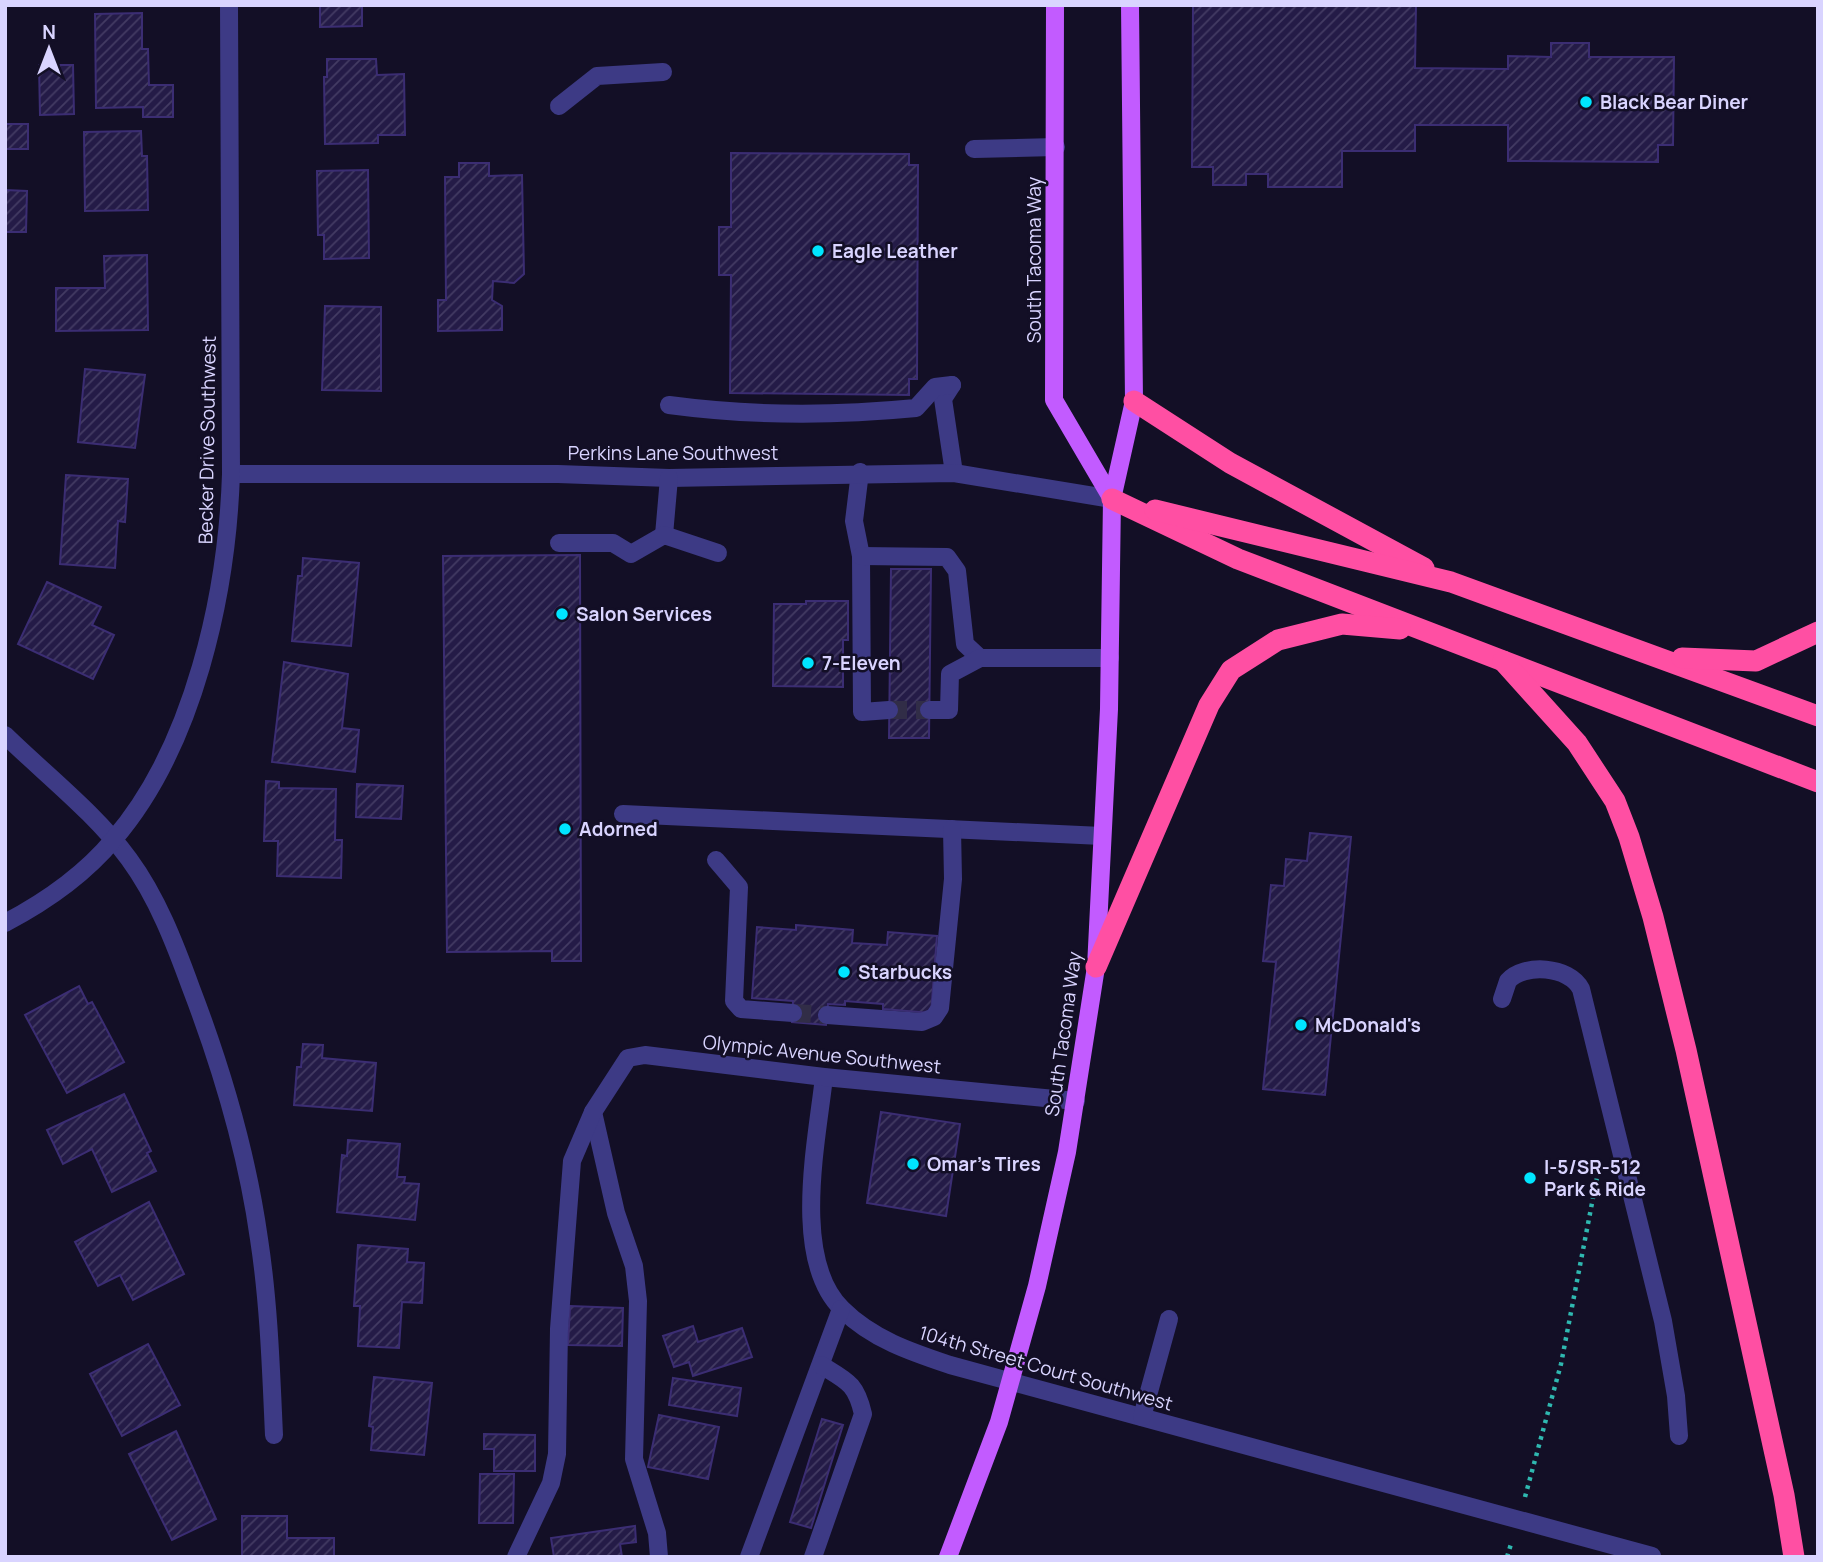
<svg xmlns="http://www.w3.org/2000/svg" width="1823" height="1562" font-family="Manrope,sans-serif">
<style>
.building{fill:url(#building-hatch);stroke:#3b2d73;stroke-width:2}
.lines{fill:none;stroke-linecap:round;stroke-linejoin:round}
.minor-tunnel{stroke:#312d47;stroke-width:18;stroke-dasharray:18 9;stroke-linecap:butt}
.path{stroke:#2fb8b0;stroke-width:4.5;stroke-dasharray:3.5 5;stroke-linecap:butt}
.minor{stroke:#3d3a85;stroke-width:18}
.major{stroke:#c25bff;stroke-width:18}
.highway{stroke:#ff4fa3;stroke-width:21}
.poi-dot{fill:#00e5ff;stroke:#130f26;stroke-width:2.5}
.labels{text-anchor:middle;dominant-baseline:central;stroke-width:5;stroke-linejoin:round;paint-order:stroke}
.poi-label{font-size:19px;font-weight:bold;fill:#d9d4ff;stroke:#130f26;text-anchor:start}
.street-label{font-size:19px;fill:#d9d4ff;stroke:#130f26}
</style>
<defs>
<pattern id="building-hatch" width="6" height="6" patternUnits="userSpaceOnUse" patternTransform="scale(1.75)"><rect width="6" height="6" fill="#241b47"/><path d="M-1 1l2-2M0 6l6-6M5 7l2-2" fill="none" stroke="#433b63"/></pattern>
</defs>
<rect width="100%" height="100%" fill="#130f26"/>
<g class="building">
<polygon points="320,5 362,5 362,26 320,27"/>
<polygon points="1211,5 1416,5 1415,68 1508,69 1508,56 1551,57 1551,43 1589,43 1589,57 1674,57 1673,145 1658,145 1658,162 1508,161 1508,125 1415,125 1415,151 1342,151 1342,187 1268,187 1268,174 1246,174 1246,185 1213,185 1213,167 1192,167 1193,6"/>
<polygon points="142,13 142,49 148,49 149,85 173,85 173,117 143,117 143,107 96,108 95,14"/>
<polygon points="327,59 376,59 377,75 404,74 405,135 378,135 378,143 325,144 324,77 327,77"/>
<polygon points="39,65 73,65 74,114 40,115"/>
<rect x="5" y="124" width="23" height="25"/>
<polygon points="141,131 142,156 147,156 148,210 85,211 84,132"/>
<polygon points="731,153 909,154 909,165 918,165 917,379 909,379 909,395 730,393 731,275 719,275 719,227 731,227"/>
<polygon points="459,163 489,163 489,176 522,175 524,274 514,283 493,281 492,300 502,306 502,330 438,331 438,300 446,300 445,177 459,177"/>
<polygon points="368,170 369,258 324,259 324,235 318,235 317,171"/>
<polygon points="5,190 27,191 26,232 5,232"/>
<polygon points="147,255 148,330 56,331 56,288 105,288 104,256"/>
<polygon points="325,306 381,307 381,391 322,390"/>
<polygon points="85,369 145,375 135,448 78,442"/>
<polygon points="66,475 128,479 125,522 118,521 115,568 60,564"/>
<polygon points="580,555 581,961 552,961 552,951 447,952 443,556"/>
<polygon points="303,558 359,563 351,646 292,641 298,576 302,576"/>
<polygon points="891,569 931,569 929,738 889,738"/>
<polygon points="47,582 101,607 92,625 114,635 93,679 18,644"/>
<polygon points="806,601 848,601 848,640 843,640 843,687 773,686 774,604 806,604"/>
<polygon points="284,662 348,674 342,728 359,730 355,772 272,762"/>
<polygon points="266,781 279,782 279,788 336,789 335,840 342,840 341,878 277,876 278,841 264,841"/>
<polygon points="357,784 403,786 401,819 356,817"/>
<polygon points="1310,833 1351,837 1325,1095 1263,1089 1276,962 1263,961 1271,885 1284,886 1286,859 1307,861"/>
<polygon points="796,925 853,930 852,943 887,945 888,932 937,936 931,1013 883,1009 883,1004 845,1001 845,1005 828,1004 826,1025 792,1022 793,1001 752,998 757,927 796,930"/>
<polygon points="79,986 88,1004 92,1002 124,1062 67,1093 25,1015"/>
<polygon points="303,1044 323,1045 322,1058 376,1063 372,1111 294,1105 297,1067 301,1067"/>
<polygon points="124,1094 151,1151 147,1153 156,1171 112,1192 92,1149 63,1164 47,1130"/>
<polygon points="881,1112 960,1124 946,1216 867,1203"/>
<polygon points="348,1140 400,1144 397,1177 405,1177 404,1183 419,1184 415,1220 337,1212 342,1155 347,1156"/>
<polygon points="149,1202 184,1274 133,1300 120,1275 98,1286 75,1242"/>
<polygon points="358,1245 408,1249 407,1262 424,1263 422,1303 402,1302 399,1348 358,1346 360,1306 354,1306"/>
<polygon points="570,1306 623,1308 622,1346 568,1345"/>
<polygon points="693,1326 698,1342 742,1328 752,1357 693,1376 689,1362 674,1367 663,1336"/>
<polygon points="148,1344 180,1405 122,1436 90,1374"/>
<polygon points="374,1377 432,1383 424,1455 371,1450 373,1427 369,1426"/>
<polygon points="673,1378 741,1388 737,1416 669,1405"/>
<polygon points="659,1415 719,1427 708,1479 648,1467"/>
<polygon points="822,1419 843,1425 811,1528 790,1522"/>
<polygon points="176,1431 216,1519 172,1540 129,1454"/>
<polygon points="484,1434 535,1435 535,1471 494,1471 494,1449 484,1449"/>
<polygon points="480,1474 514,1474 513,1523 479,1523"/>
<polygon points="242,1516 287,1516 287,1538 334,1538 334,1557 242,1557"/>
<polygon points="635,1526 636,1542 620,1544 622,1557 554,1557 551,1538"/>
</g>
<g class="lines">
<g class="minor-tunnel">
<polyline points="889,710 929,710"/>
<polyline points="793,1013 827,1015"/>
</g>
<g class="path">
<polyline points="1525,1497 1561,1364 1598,1172"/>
<polyline points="1507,1557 1511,1544"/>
</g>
<g class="minor">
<polyline points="559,106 597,76 663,72"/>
<polyline points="974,149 1056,147"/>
<polyline points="952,385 943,399 954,473"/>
<path d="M669,405C751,416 833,416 916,408L935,387L952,385"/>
<polyline points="860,472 854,521 861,556 862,712 889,710"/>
<polyline points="231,474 558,474 669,478 954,473 1112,499"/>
<polyline points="664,535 669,478"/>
<polyline points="559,543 613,543 631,554 664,535 718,553"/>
<polyline points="861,556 947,557 957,571 965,644 980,658"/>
<polyline points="929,710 949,710 950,674 980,658 1110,658"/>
<path d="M5,735C46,775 95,813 129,859C157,897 175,944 191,988C222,1069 247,1153 259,1239C269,1304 271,1370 274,1435"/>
<polyline points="623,814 1102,836"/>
<polyline points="716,860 739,887 734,1001 741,1009 793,1013"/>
<path d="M5,923C45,902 85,874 114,839C194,746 227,594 231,474L229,5"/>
<path d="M1502,999L1508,981C1524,963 1569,966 1581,989L1663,1321L1676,1396L1679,1436"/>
<polyline points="827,1015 922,1022 934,1017 940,1008 953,879 952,829"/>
<path d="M824,1077C817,1141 791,1259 842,1309C872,1339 911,1352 950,1365L1652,1556"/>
<polyline points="593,1112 616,1213 634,1266 638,1301 634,1459 657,1533 659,1557"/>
<polyline points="1142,1417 1169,1319"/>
<polyline points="516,1557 551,1483 557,1454 559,1329 572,1161 593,1112 628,1058 645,1055 824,1077 1076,1101"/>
<polyline points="749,1557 841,1309"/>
<path d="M813,1557L863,1414C856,1383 847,1381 821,1365"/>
</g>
<g class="major">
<polyline points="1055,5 1054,400 1112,499"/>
<polyline points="948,1557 999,1422 1037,1286 1067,1152 1096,967 1109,709 1112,499 1134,401 1130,5"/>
</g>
<g class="highway">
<polyline points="1134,401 1230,463 1424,568"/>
<polyline points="1112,499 1238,559 1818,782"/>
<polyline points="1155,510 1451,582 1818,716"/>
<polyline points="1682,658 1756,661 1818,632"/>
<polyline points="1503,661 1577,743 1615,801 1629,837 1653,917 1686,1050 1784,1495 1794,1557"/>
<polyline points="1096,967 1209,705 1231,670 1278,640 1342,624 1400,629"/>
</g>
</g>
<g class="poi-dot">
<circle cx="1586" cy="102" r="7"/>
<circle cx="818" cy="251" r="7"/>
<circle cx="562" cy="614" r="7"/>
<circle cx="808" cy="663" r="7"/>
<circle cx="565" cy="829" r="7"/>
<circle cx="844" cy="972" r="7"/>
<circle cx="1301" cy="1025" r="7"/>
<circle cx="913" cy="1164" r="7"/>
<circle cx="1530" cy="1178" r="7"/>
</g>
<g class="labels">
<g class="poi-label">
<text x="1600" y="102">Black Bear Diner</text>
<text x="832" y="251">Eagle Leather</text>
<text x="576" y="614">Salon Services</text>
<text x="822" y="663">7-Eleven</text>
<text x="579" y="829">Adorned</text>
<text x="858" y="972">Starbucks</text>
<text x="1315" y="1025">McDonald's</text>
<text x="927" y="1164">Omar's Tires</text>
<text x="1544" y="1167">I-5/SR-512<tspan x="1544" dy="22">Park &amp; Ride</tspan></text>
</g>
<g class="street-label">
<text transform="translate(1034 260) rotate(-90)">South Tacoma Way</text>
<text transform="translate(207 440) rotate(-89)">Becker Drive Southwest</text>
<text x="673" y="453">Perkins Lane Southwest</text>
<text transform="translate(1063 1034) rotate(-82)">South Tacoma Way</text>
<text transform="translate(822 1054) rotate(6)">Olympic Avenue Southwest</text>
<text transform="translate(1046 1368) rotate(16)">104th Street Court Southwest</text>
</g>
</g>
<rect width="1823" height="1562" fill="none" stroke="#d9d4ff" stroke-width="14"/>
<g transform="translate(49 49)" stroke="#130f26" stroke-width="5" paint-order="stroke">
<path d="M0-5L12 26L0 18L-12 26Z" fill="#d9d4ff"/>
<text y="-10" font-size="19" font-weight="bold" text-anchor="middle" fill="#d9d4ff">N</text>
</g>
</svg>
